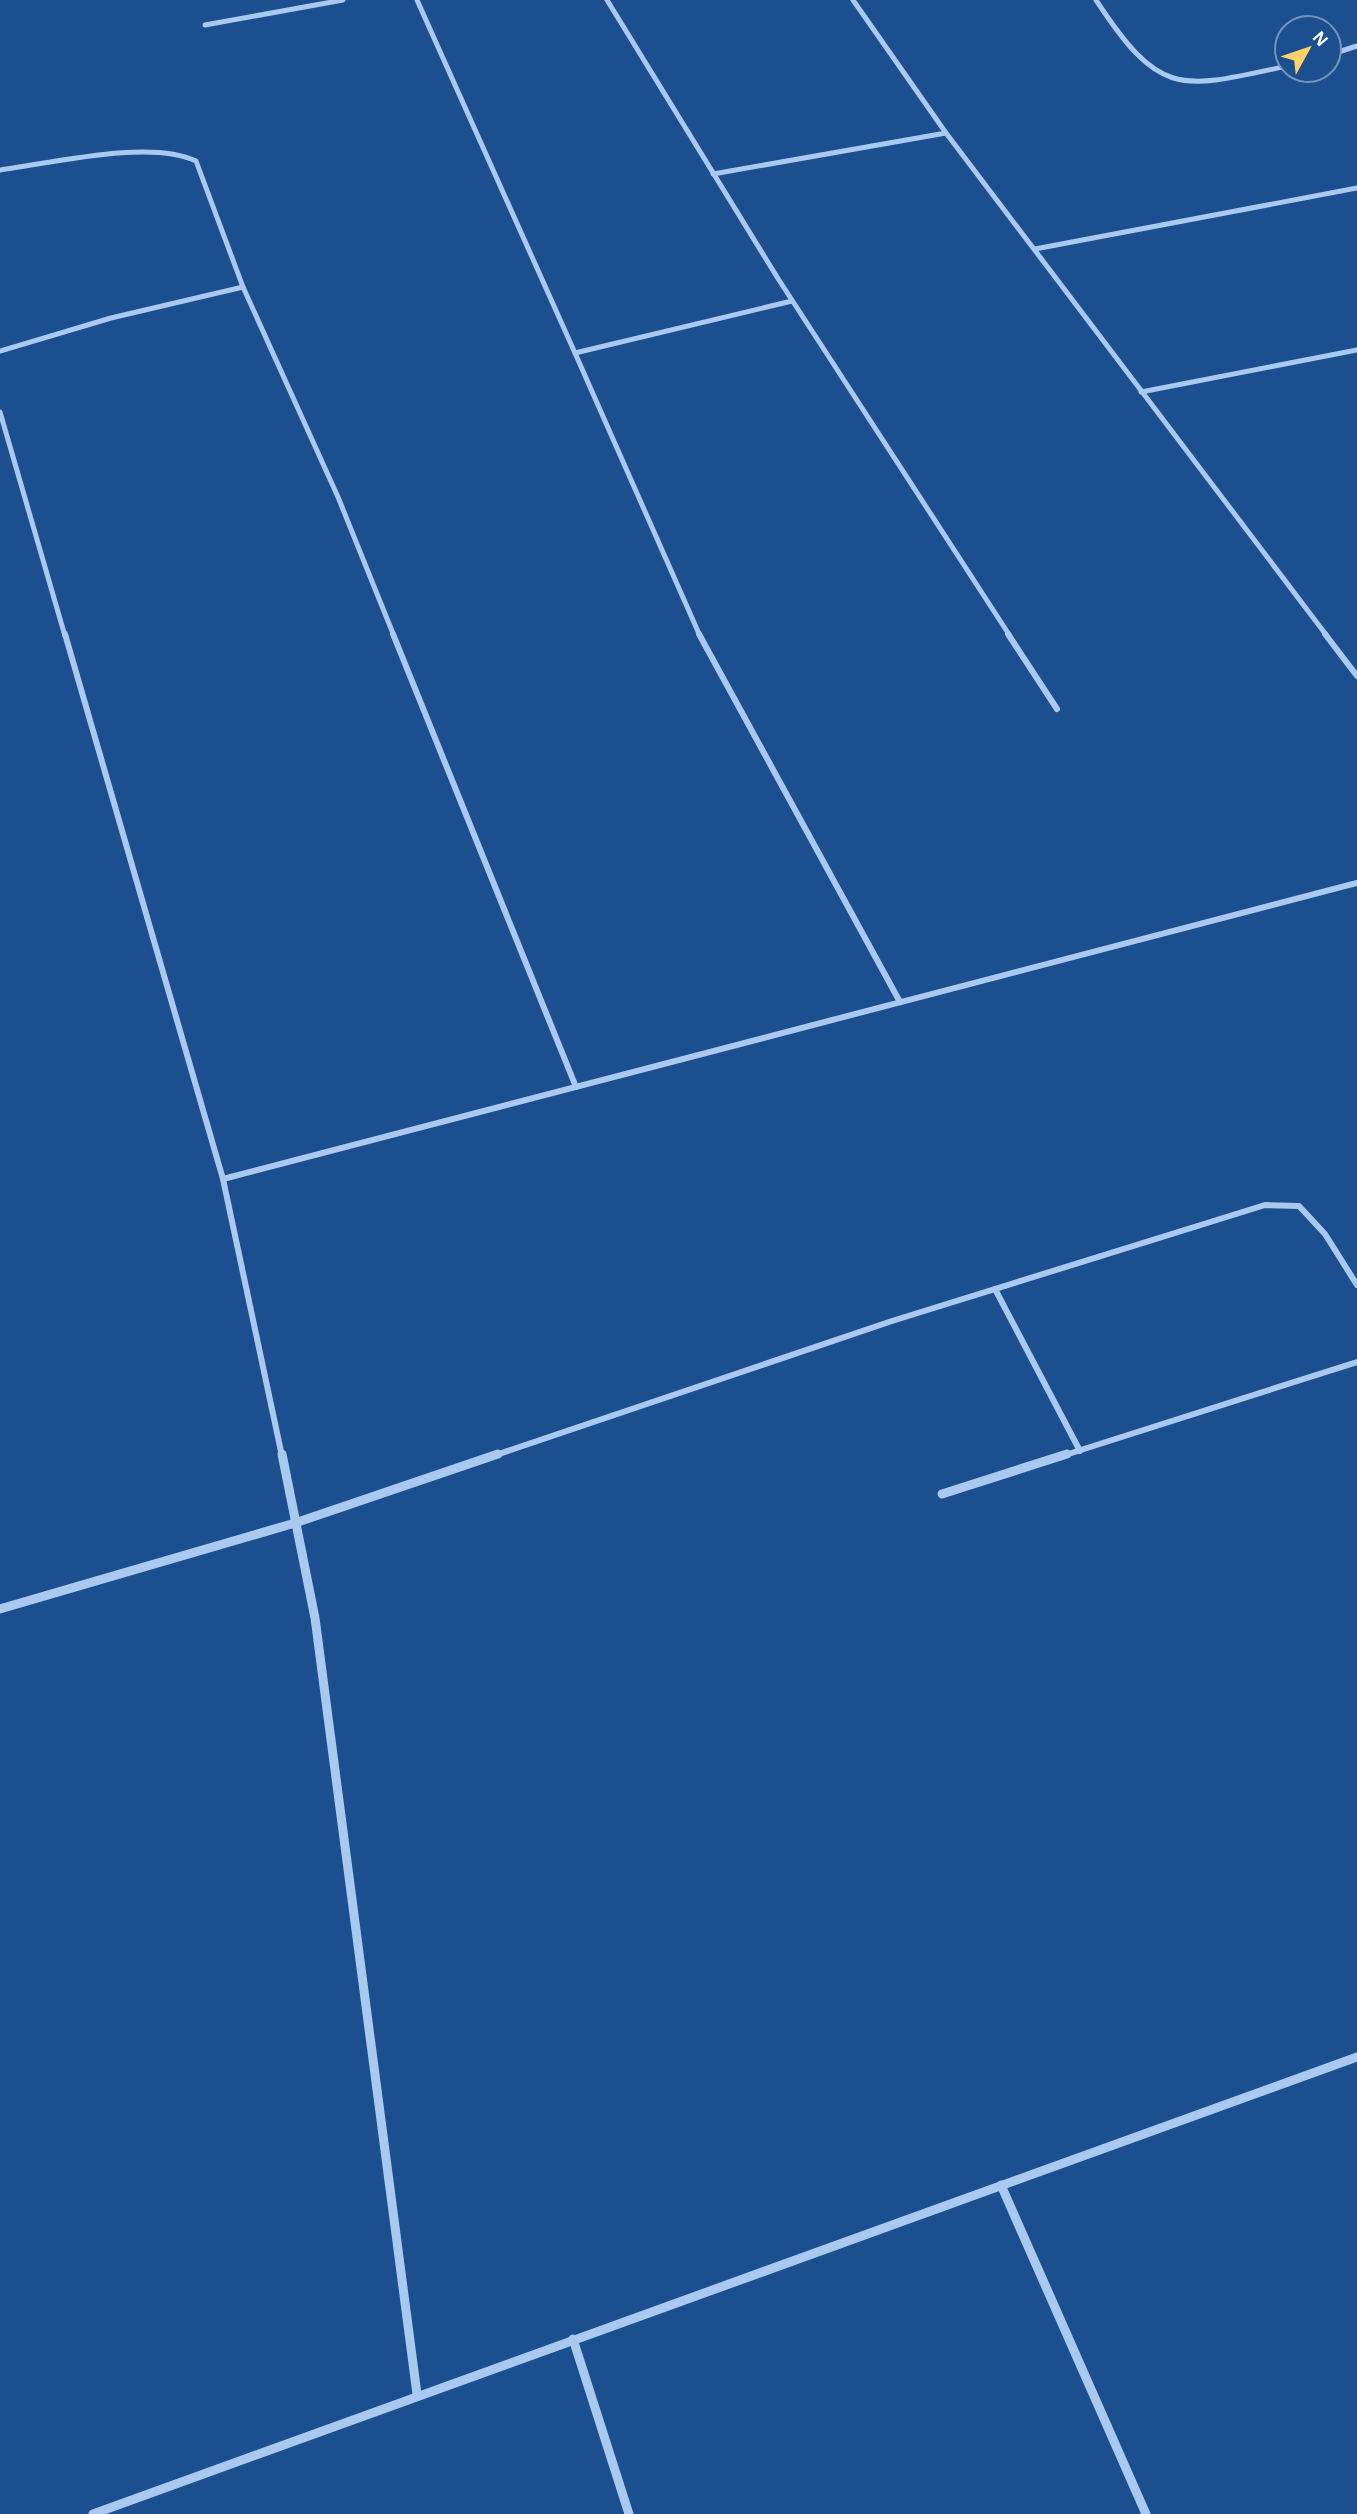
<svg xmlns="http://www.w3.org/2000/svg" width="1357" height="2514" font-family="'Alegreya Sans',sans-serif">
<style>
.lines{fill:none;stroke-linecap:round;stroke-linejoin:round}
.minor-far2{stroke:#a9c9ee;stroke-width:5}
.minor-far1{stroke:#a9c9ee;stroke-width:6}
.minor{stroke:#a9c9ee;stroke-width:9}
</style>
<rect width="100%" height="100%" fill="#1b4f8f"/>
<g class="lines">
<g class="minor-far2">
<polyline points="417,0 575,353"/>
<polyline points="607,0 777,277 1010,636"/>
<polyline points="853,0 946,133 1327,636"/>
<path d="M1096,0C1160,97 1178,90 1287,66"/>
<polyline points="205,25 343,0"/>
<polyline points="1329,55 1357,46"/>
<path d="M0,170C52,163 150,139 196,161L243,287L338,497L394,636"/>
<polyline points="713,174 946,133"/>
<polyline points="1035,249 1357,188"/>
<polyline points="0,351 111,318 243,287"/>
<polyline points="1141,392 1357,350"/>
<polyline points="0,412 65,636"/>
<polyline points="700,636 575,353 792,301"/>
</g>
<g class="minor-far1">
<polyline points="65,634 223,1179 282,1456"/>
<polyline points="393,634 576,1087"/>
<polyline points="699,634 900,1002"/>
<polyline points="1008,634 1057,709"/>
<polyline points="1325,634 1357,676"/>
<polyline points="223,1179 1357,883"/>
<polyline points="995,1289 1080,1451"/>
<polyline points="493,1456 892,1321 1265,1205 1299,1206 1325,1234 1357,1285"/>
<polyline points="1062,1456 1357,1362"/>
</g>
<g class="minor">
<polyline points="282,1454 315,1618 417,2394"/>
<polyline points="942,1494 1067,1454"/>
<polyline points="0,1609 295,1523 498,1454"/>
<polyline points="1001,2185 1146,2514"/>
<polyline points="573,2339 629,2514"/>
<polyline points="93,2514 1357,2057"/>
</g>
</g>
<g transform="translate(1308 49) rotate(50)"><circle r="33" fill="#1b4f8f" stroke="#7695bc" stroke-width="2"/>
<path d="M0-5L12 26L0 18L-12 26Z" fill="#ffd166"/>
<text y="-10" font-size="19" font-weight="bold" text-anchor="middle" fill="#ffffff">N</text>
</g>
</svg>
